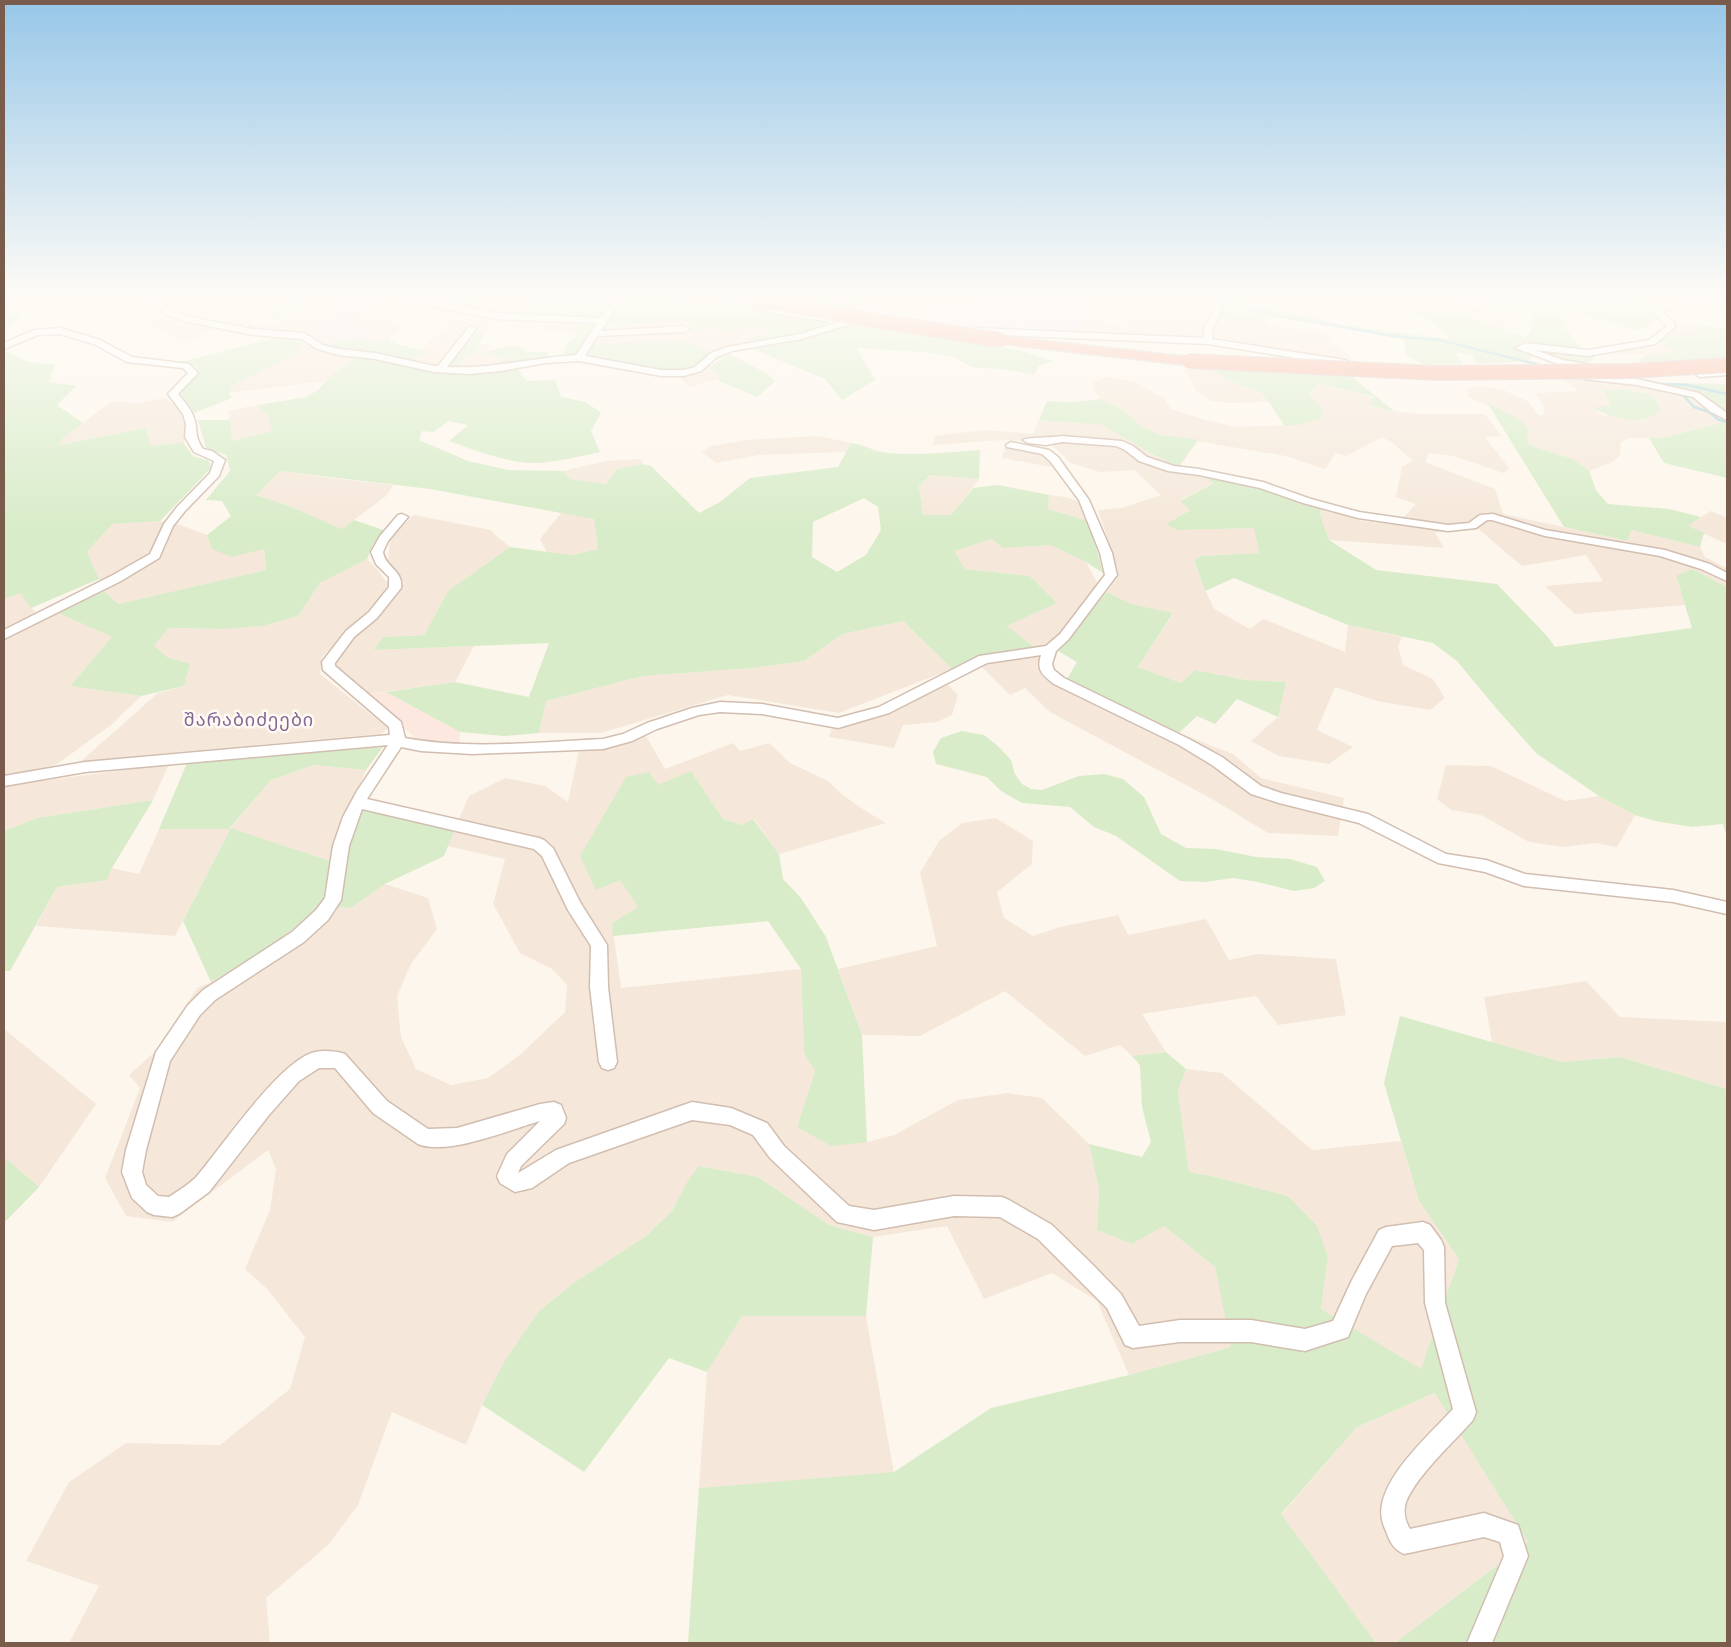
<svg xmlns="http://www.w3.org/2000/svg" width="1731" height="1647" font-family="'Asap Condensed','Noto Sans Georgian',sans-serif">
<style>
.residential{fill:#f5e8da;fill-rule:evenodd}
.commercial{fill:#fde8e0}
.industrial{fill:#efe9e4}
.education{fill:#f3e8fa}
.green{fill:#d8ecc9;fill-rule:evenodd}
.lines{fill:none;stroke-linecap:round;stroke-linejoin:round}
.stream{stroke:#a5d3da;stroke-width:2.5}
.minor-casing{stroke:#d1beb0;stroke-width:3}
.highway-casing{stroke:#dad1cd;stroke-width:3}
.minor{fill:#fff;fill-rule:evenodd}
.highway{fill:#f7b7a3;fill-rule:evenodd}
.highway-bridge-casing{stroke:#dad1cd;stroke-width:16;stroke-linecap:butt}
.highway-bridge{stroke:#f7b7a3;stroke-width:14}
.labels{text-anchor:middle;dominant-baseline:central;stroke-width:5;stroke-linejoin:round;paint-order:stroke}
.quarter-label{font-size:18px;letter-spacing:1px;fill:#846695;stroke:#fffaf3}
</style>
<rect width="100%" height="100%" fill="#fdf6ec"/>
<g class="residential">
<polygon points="165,298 188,298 177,304 200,309 222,298 249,298 247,299 275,306 246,322 265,328 294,310 306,312 323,302 305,298 342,298 333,305 340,306 304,336 253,332 167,312 157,302"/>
<polygon points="387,298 411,299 396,311 387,310 380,317 388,318 386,321 409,323 382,343 367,341 378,331 353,327"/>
<polygon points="493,298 536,303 525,316 583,320 574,333 543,330 546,323 537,322 531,329 510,328 518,317 503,316 485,333 469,332 441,369 409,363 427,351 421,349 451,322 447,321 462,309 477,302"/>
<polygon points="684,298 708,298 717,300 705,308 687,311"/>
<polygon points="1090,298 1130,298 1131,301 1100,319 1122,326 1121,320 1210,321 1212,317 1326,333 1331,344 1346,352 1356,362 1333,361 1236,343 1065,335 1089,317"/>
<polygon points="1373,298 1411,298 1406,301 1410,311 1400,312 1387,308"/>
<polygon points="1445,298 1470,298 1478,305 1518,322 1502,329 1459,313"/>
<polygon points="1629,298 1727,298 1727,302 1701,301 1678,304 1684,309 1677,312 1671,318 1696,325 1704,333 1674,337 1659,335 1669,324 1655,312 1657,309"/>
<polygon points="152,302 166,313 212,329 186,343 148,325 116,316"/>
<polygon points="691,321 692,332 720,327 723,333 764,326 769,335 750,338 753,345 714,355 588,344 599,326"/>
<polygon points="1653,339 1678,352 1652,356 1592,352"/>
<polygon points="304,343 335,354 357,357 334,373 326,381 229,393 229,386 292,355"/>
<polygon points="480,345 490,345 482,356 506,357 501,368 456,370 467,355 473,355"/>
<polygon points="703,368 708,368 722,378 689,387 679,377"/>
<polygon points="1185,369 1212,369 1225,378 1263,394 1269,402 1229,403 1211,401 1196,391"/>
<polygon points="1107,377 1134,381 1164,398 1171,409 1209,421 1236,427 1299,425 1322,409 1308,394 1318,383 1374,398 1368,405 1394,411 1420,414 1485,414 1501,436 1485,437 1509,468 1503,473 1454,456 1429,453 1425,462 1495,489 1503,514 1628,541 1631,530 1700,547 1705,557 1727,568 1727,587 1692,569 1676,577 1685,605 1575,614 1545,586 1603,581 1586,555 1522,566 1477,528 1435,533 1444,548 1329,540 1320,515 1321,509 1362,521 1397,525 1416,504 1396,497 1402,467 1413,461 1393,443 1382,437 1346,456 1336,453 1325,469 1286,456 1161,435 1140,425 1122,409 1100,399 1092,388 1093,382"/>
<path d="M1560,377L1607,381L1689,395L1696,398L1714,413L1727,419V421L1663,438H1629L1621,442L1620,455L1613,462L1589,471L1573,459L1529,445L1514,416L1468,397L1467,389L1480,386L1506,391L1529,402L1539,416L1544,414L1543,404L1535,393L1578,391ZM1605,390L1647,420L1603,415L1595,409L1610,405Z"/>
<polygon points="165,398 182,411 188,422 188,436 183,442 151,446 146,428 59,445 62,439 112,401 136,403"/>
<polygon points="257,405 268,416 273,431 232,441 228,411"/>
<polygon points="1039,420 1104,425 1148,452 1215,482 1180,500 1191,509 1166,524 1177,530 1254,528 1259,553 1201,556 1194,560 1199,576 1214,609 1250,629 1263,619 1345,652 1348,625 1402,637 1398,646 1403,665 1433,679 1445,698 1430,710 1377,701 1335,687 1317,730 1353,747 1329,764 1279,756 1251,741 1278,717 1285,682 1246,680 1195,670 1181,683 1138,667 1173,614 1131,604 1107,592 1117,579 1118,570 1098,510 1122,508 1161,495 1134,470 1100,472 1071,463 1052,445 1027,441 1001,440 933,445 935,436 984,430 1033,434"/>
<polygon points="818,436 851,443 847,452 758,455 716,463 702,452 712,446 746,440"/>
<polygon points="1011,445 1038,449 1057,468 1002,458 1005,448"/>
<polygon points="641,459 643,464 617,469 607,484 569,479 563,471 606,461"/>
<polygon points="280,471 331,478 393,485 386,496 342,529 289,506 255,495"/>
<polygon points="930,475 979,479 951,515 923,515 919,486"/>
<polygon points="1049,495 1066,497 1086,504 1089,521 1048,509"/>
<polygon points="1711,511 1727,518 1727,544 1687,526"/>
<polygon points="562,512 594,519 598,549 572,555 547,552 540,539"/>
<polygon points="414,515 491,530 495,535 510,547 448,591 424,635 383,637 374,650 474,646 455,682 368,694 333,666 336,656 386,609 404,583 388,560 390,538"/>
<polygon points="160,521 178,524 207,535 212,549 264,549 266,570 118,604 104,591 87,552 112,524"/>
<polygon points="992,539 1003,548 1050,545 1086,562 1098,584 1053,643 1037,649 1007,626 1057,603 1030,576 965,569 953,551"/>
<polygon points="367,559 376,568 388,584 379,599 322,657 320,674 388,728 381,734 157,754 80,762 158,693 184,686 189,664 167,657 153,646 169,628 225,629 263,626 298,616 320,583"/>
<polygon points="20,593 36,613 4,630 4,599"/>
<polygon points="56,612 112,637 70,686 141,696 111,725 56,765 4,776 4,638 22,626"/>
<polygon points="903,621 952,669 839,713 728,695 601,733 539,733 546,701 643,676 753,668 804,661 843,634"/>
<polygon points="1058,651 1053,663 1056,671 1067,679 1179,733 1233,754 1261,778 1344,798 1338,836 1268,833 1212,799 1050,712 1025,688 1010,695 981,666 996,661 1026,658"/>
<polygon points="947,684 958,695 952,715 937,722 903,725 894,748 829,737 832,728 885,714"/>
<polygon points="646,736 665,769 733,743 740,751 769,743 790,763 828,781 843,795 864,810 886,823 779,854 754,819 742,825 723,819 691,771 620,879 639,907 612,923 621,988 801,969 804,1053 815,1071 797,1127 867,1142 894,1135 958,1100 1008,1093 1042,1098 1089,1144 1099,1190 1097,1230 1132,1244 1164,1226 1215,1267 1231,1347 1129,1375 1097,1301 1052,1273 984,1299 947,1226 873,1237 829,1225 758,1177 700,1166 687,1182 672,1211 646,1236 572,1284 538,1312 505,1360 482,1405 466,1445 392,1412 358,1505 328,1545 266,1598 270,1643 69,1643 99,1586 26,1561 69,1482 126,1443 220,1445 290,1389 305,1337 267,1289 245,1269 270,1210 276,1169 268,1150 172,1222 126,1216 105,1178 140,1088 129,1075 157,1050 197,988 212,982 271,946 322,906 351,908 385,884 428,898 437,929 411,964 397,996 401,1037 416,1069 451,1085 488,1078 521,1054 565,1012 567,985 552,969 520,953 493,904 505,859 447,846 469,796 505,778 545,786 568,802 579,750 601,750"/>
<polygon points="169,764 153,800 37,818 4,831 4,786"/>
<polygon points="314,765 366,770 330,861 230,829 175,936 36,926 57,887 107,880 112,868 139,874 159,829 230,829 271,780"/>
<polygon points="1446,765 1491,766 1565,801 1599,796 1635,815 1617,847 1595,843 1563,847 1529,842 1481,815 1451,810 1437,799"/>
<polygon points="996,818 1033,841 1032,864 997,892 1004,918 1033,936 1060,927 1118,915 1128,935 1206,919 1229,960 1257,954 1336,959 1346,1015 1278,1025 1256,996 1142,1014 1166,1052 1132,1056 1120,1045 1085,1056 1005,991 920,1036 862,1035 838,969 937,946 920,873 939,841 962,823"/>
<polygon points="1586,981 1620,1017 1727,1022 1727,1089 1620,1057 1562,1062 1492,1042 1484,997"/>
<polygon points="4,1029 96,1104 39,1187 8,1160 4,1158"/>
<polygon points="1186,1069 1222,1073 1312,1150 1401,1141 1419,1201 1459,1259 1421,1370 1321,1309 1328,1257 1288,1196 1211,1176 1189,1172 1178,1091"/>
<polygon points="742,1316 866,1316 894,1473 699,1488 707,1372"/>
<polygon points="1436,1393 1528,1542 1395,1643 1376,1643 1281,1515 1357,1427"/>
</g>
<polygon class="commercial" points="386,692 460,732 459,744 422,744 368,694"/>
<polygon class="industrial" points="342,298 387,298 354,326 379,330 367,341 355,338 320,347 304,336 339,307 332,306"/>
<polygon class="education" points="1014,298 1068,298 1090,303 1089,317 1065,335 935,325 935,312 981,305 990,300"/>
<g class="green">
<polygon points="4,298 27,298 13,303 20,320 4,331"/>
<polygon points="287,298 301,298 294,310 278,320 268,313 286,302"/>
<polygon points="404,298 493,298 477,302 462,309"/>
<polygon points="497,298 624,298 628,302 663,302 664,298 684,298 687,310 705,308 717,300 708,298 713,298 823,319 831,327 801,336 753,345 749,338 769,335 764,326 722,333 720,327 692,332 691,321 599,326 588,344 687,341 714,355 684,373 562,358 566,343 576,338 574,333 583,320 524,317 535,303"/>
<polygon points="784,298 871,298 851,300 855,311"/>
<path d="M1222,298H1232L1245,305L1304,315L1338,324L1447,339L1449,336L1438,329L1436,325L1410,311L1459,313L1526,337C1534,329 1534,318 1530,309L1515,306L1507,309L1506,313L1490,307L1481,298H1629L1657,309L1655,312L1660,316L1640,331L1569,310L1559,315L1564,323L1566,330L1582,349L1524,342L1517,344L1523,347L1598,352L1591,362H1558L1535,354L1528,361L1478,364L1471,354L1455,353L1463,364L1426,365L1407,356L1405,351L1404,339L1381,334L1277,318L1262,313L1267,325L1212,317Z"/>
<polygon points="859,324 1022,351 1054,361 1038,366 1034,375 1010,370 972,367 952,356 924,352 856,348 875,380 842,400 825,379 753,349 803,338 834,328"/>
<path d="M1696,325L1727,329V361L1640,364L1639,361L1646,355L1678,352L1653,339C1659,335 1692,334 1703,333Z"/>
<polygon points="469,332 485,333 473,355 467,355 456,370 441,369"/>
<polygon points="280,337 304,343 292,355 230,386 229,393 232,398 194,413 180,392 198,373 196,366 181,362"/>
<polygon points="355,338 382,343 388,339 396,344 428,351 408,363 320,347"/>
<polygon points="510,346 521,347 526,352 548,352 545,360 501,368 505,357 482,356 485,352"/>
<polygon points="6,352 32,363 55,364 49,382 76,386 57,405 83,423 62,439 59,445 146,428 151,446 183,442 193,456 209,461 211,468 160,521 112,524 87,552 99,579 31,608 20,593 4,599 4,362"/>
<polygon points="729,354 764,372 776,381 757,397 717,380 721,377 708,368"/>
<path d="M357,357L439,372L466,374L517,368L526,381L555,380L561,397L586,402L601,413L591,431L600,452C576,457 544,466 520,462C495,458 472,449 449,441L468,425L449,421L433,432L422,431L419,440L468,461L508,470L563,471L570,479L606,484L617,469L643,464L651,466L699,513L720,502L750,478L838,467L851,443C863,444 875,452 888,453C918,456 950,452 980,450L979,479L930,475L919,486L923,515H951L973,488L998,485L1049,495L1048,509L1089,521L1103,573L1086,562L1050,545L1003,548L992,539L954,551L965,569L1030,576L1057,603L1007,626L1037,649C1005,650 981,656 952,669L903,621L843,634L804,661L753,668L643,676L546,701L539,733L504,736L460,732L386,692L455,682L529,697L549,643L374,650L383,637L424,635L448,591L510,547L572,555L598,549L594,519L430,489L280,471L256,495L289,506L342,529L354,520L386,531L373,544L367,559L320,583L298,616L263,626L225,629L169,628L154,646L167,657L190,664L184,686L141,696L70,686L112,637L56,612L104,591L118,604L266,570L264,549L232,557L212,549L207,535L231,516L222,501L206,500L230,471L226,455L206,448L198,420H230L232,441L272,431L268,416L257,405L306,397L318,390L334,373ZM864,498L878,507L881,530L866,555L837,572L812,557L813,522Z"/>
<polygon points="1212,369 1285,374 1350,375 1394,411 1368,405 1374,397 1318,383 1309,394 1322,409 1321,419 1299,425 1285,426 1263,394 1225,378"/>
<polygon points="1666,383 1727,384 1727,415 1700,397 1669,389"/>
<path d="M1604,390H1628L1652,395L1661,409C1649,427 1609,419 1594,408L1610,405Z"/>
<polygon points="1100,399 1122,409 1140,425 1161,435 1198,440 1179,467 1148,452 1103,425 1039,420 1047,401 1072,402"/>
<polygon points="1488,404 1514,416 1523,423 1528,431 1526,438 1529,445 1573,459 1589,471 1596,490 1608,504 1669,509 1701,517 1688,526 1704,533 1700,547 1631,530 1628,541 1564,527"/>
<polygon points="1727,421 1727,478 1664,463 1649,438 1663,438"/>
<polygon points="1197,474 1256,486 1321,509 1320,515 1329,540 1376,570 1497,584 1547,636 1555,647 1692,628 1676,576 1692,569 1727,587 1727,837 1723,824 1692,827 1655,821 1635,815 1599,796 1536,753 1496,708 1457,661 1433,643 1348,625 1234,578 1205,591 1194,560 1201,556 1259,553 1254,528 1177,530 1166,524 1190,510 1180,501 1214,483"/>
<polygon points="1107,592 1131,604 1173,613 1138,667 1181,683 1195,670 1246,680 1286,682 1278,717 1237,699 1215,724 1197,716 1179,733 1067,679 1077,662 1058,651"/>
<polygon points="962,731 984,735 998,746 1011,760 1015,774 1022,784 1031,789 1042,790 1079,776 1104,774 1123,779 1144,797 1161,834 1186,848 1216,849 1256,857 1290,859 1317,867 1325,881 1314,888 1294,891 1258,882 1233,878 1205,882 1180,881 1116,836 1094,827 1070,807 1022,803 1001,791 987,777 936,764 933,752 941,738"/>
<polygon points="383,747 366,770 314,765 271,780 230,828 330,861 322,906 271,946 211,982 183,921 230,829 159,829 187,763 261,754"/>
<polygon points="691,771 723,819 742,825 753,819 779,854 783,879 801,898 826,937 862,1035 867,1142 831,1146 797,1127 815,1071 804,1053 801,969 768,921 613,936 612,923 638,907 620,880 596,890 580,856 626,777 649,772 658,785"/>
<polygon points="153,800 112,868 107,880 57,887 10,971 4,971 4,831 37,818"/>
<polygon points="366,800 459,819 444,856 385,884 351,908 337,907 346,878 346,845"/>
<polygon points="1400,1016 1562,1062 1620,1057 1727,1089 1727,1641 1722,1643 1395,1643 1528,1542 1435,1393 1357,1427 1281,1514 1376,1643 688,1643 699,1488 894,1472 991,1408 1129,1375 1231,1347 1215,1267 1164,1226 1132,1244 1097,1230 1099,1190 1089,1144 1142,1157 1151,1142 1142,1107 1140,1065 1132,1056 1166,1052 1186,1069 1178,1091 1189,1172 1211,1176 1288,1196 1317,1226 1328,1257 1321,1309 1421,1369 1459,1259 1419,1201 1384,1083"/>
<polygon points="4,1158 8,1160 39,1187 4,1223"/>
<polygon points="699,1166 758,1177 829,1225 873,1237 866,1316 742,1316 707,1372 669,1358 584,1472 482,1405 505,1360 538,1312 572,1284 646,1236 672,1211 687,1182"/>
</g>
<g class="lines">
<g class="stream">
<polyline points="1230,298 1230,303 1270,314 1393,336 1439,340 1544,366"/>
<polyline points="1650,382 1667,386"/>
<polyline points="1662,384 1687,385 1727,394"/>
<polyline points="1680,392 1694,407 1709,412 1719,420 1727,422"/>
</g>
<g class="minor-casing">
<g id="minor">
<path d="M148,298H157L170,310L190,317L253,329L304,333L323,345L339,349L375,353L434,366H438L469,327L472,326L476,329L447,367C491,369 533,358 576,355L597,323L497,319L404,301L400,298H418L497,313L600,318C609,305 610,298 627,298L617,306L601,331L685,326L689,329L685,332L597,336L585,356L661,370H684L695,367L711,353L727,347L800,334L845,320L828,298H837L854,319H865L869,322L865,325L851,324L801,339L732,351L717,357L701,371L684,376H661L579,361L545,363L501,371L469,374L434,372L375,359L339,355L317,349L302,339L253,335L188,322L164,314Z"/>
<polygon points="727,298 741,298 778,309 827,315 831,318 827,321 777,314"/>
<polygon points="1219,298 1227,298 1212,330 1212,339 1345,360 1350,363 1345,366 1208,344 978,334 974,331 978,328 1204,338 1204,330"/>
<polygon points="1462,298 1472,298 1485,309 1478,311"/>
<path d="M1683,300L1727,299V304C1708,305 1678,299 1663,313L1674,322L1675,327L1655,344L1588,356L1535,350L1563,360L1597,366L1599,368L1594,371L1558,364L1515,348L1526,343L1588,350L1649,340L1667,326L1655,314L1656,309L1663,305Z"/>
<path d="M60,328L100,340L132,357L189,364L198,373L178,394C184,401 191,409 194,418C199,433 193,433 203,449L212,451L225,460L219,476L185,511L173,526L159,558L121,581L4,639V630L113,575L150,554L164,524L177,507L210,473L214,461L194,452L185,437L186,424L183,414L168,394L188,373L183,368L127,362L94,344L60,334L38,335L4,349V343L34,330Z"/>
<polygon points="1727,369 1727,375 1700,377 1695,374 1700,371"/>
<polygon points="1587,374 1637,379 1699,393 1727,413 1727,420 1711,412 1693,397 1637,385 1584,379 1584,375"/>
<path d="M1062,436L1122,441L1133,446L1147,457L1174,466L1199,469L1263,482L1311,499L1359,512L1448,525L1469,523L1480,515L1493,514L1545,530L1665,550L1710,564L1727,573V581L1701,569L1660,556L1545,536L1492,520H1487L1476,528L1448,531L1358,518L1303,503L1260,488L1199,475L1168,471L1139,461L1125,450L1116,446L1062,442L1046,445L1028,443L1023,440C1027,437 1053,438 1062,436Z"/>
<path d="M1011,442L1049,450L1058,457L1089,500L1112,553L1117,575L1068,640L1056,651L1052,664L1054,670L1064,678L1189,739L1222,757L1261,786L1281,793L1368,814L1446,854L1486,860L1525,874L1673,890L1727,902V914L1673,902L1524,886L1485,872L1438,863L1359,823L1279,803L1251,794L1212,765L1179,745L1054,684C1043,675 1036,671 1041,655L987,663L889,713L838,728L762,714L720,712L699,715L657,729L632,741L603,749L472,754L421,751L401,747L367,799L539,838L544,840L553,848L580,902L607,945L608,987L617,1062L614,1068L608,1070L602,1068L599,1062L590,987L591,946L568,910L542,856L534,849L362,809L349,846L341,900L328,920L304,942L215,1000L200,1015L170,1061L146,1150L142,1172L146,1185L158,1196L169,1197C178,1191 190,1184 197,1176C222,1147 280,1060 315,1052C324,1050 337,1051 345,1054L387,1101L428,1129L457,1128L540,1104L554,1102L561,1105L566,1118L564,1124L521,1166L518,1173L556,1150L692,1102L731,1108L767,1123L784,1146L849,1206L874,1210L954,1196L1002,1197L1009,1200L1052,1225L1093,1265L1121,1294L1139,1326L1180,1320H1251L1305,1329L1333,1321L1352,1280L1379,1230L1386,1227L1423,1222L1430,1225L1441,1240L1444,1247L1445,1303L1476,1412L1473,1420C1454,1442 1416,1476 1406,1502C1403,1511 1405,1521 1410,1529L1484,1513L1518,1525L1528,1556L1492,1643H1467L1504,1556L1500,1542L1484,1537L1404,1554C1393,1549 1390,1542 1386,1531C1382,1523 1380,1514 1382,1504C1389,1470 1430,1434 1453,1409L1425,1303L1424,1250L1418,1243L1392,1246L1366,1294L1348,1337L1305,1351L1251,1342H1180L1133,1348L1125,1345L1107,1308L1038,1239L1000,1217L954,1216L874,1230L837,1222L770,1158L753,1135L730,1125L692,1120L569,1163L532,1188L515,1192L500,1183L497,1176L507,1154L540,1121C509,1130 448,1156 418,1144L373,1113L335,1068H319L299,1081L269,1115L209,1192L179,1214L172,1217L154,1215L147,1212L132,1198L122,1172L126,1150L156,1052L188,1005L203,990L292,932L316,910L325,898L333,846L343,817L357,791L388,745L85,772L4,786V776L85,762L390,735L389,727L323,670L322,662L346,631L369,612L389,587V577L376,564L371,552L380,536L398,515L402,514L408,517L388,541L383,552C385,567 404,571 401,588L377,618L354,637L335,663V666L401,722L405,738C469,750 538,742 603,739L623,734L647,723L692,708L720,702L762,704L838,718L879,707L979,656L1046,646L1060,634L1105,575L1100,553L1079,500L1050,461L1042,454L1007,447L1006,445Z"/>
</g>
</g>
<g class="highway-casing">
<polygon id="highway" points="1000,336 1189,357 1196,361 1189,365 995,343 993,340"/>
</g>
<use href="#minor" class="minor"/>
<use href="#highway" class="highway"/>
<g class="highway-bridge-casing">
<g id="highway-bridge">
<polyline points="754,298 871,320 1000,340"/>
<polyline points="1189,361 1437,373 1630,371 1727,365"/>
</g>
</g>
<use href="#highway-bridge" class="highway-bridge"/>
</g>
<linearGradient id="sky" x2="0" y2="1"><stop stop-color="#97c7e8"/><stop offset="0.56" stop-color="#fefbf6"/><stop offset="1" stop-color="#fefbf6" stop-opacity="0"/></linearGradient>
<rect width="1731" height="529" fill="url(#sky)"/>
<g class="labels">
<g class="quarter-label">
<text x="249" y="719">შარაბიძეები</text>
</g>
</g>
<rect width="1731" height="1647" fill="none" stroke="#7a5c4d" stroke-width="10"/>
</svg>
